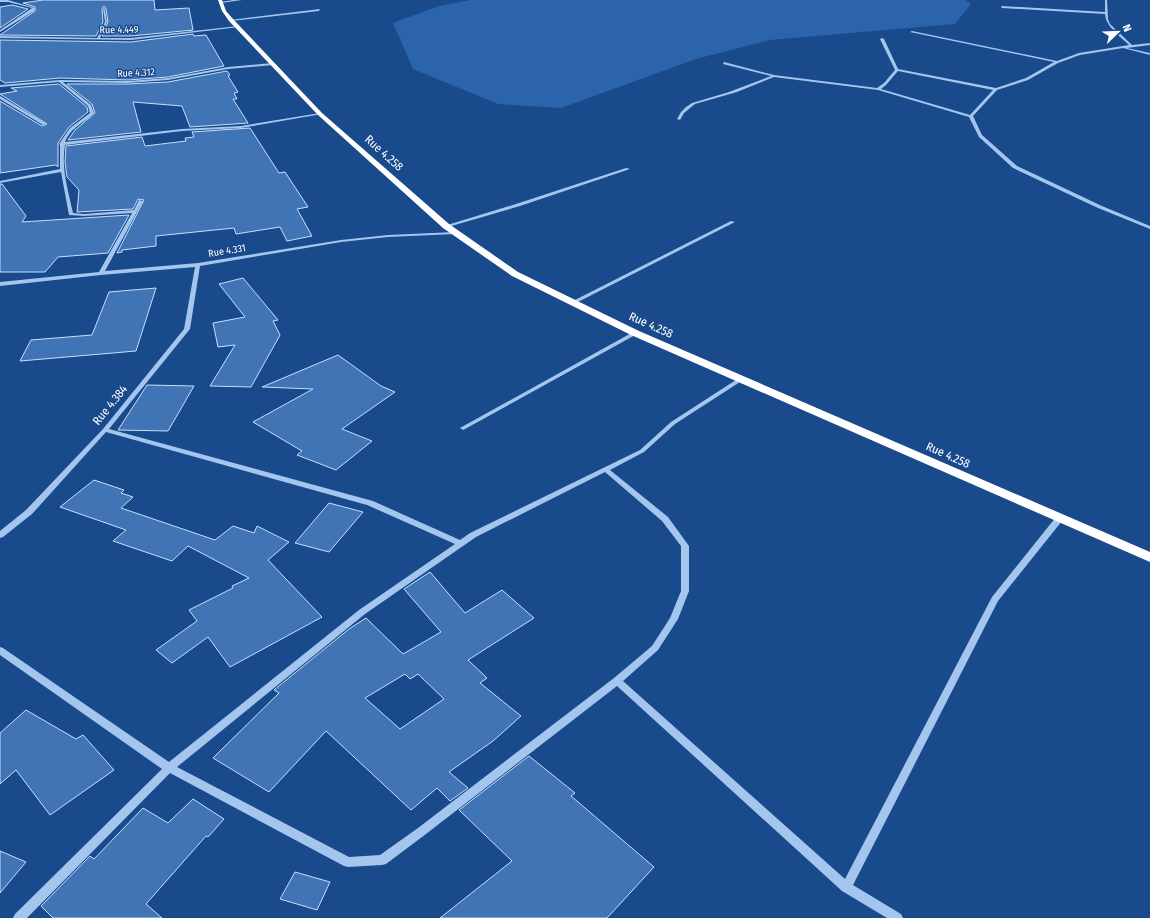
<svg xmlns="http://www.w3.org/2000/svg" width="1150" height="918" font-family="'Fira Sans Condensed',sans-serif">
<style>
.green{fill:#2b64aa}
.building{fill:#4074b5;stroke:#c9dffa;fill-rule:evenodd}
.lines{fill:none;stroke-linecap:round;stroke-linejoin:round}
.minor{fill:#a3c5ee;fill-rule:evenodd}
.highway{fill:#fff;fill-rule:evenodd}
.labels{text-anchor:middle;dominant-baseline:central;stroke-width:3;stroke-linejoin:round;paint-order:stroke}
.far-street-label{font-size:10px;fill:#fff;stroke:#184a8c}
.street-label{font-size:12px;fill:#fff;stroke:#184a8c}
</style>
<rect width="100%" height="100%" fill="#184a8c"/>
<polygon class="green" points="471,0 965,0 971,4 955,24 770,40 696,59 561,108 498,104 413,69 393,23 439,6"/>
<g class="building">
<polygon points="43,0 154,0 155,10 189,8 193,30 131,36 102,36 108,22 106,9 104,6 102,9 103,22 96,36 0,35 35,11 35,7 23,3"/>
<polygon points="12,5 28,9 0,28 0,7"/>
<polygon points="193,34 194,36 206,35 224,66 168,77 128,80 60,78 5,83 0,80 0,40 131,42"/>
<polygon points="227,71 230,75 228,76 238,92 234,93 237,99 233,99 248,123 190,127 182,106 133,102 141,132 68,140 75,130 95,113 92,104 67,84 128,84 168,82"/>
<polygon points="59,84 87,107 88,112 69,127 58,143 58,167 56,165 0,173 0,101 42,126 47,124 0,94 17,91 11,88"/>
<polygon points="250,128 279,173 285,172 308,207 297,209 312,236 287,241 280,227 236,234 234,228 156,236 156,246 122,250 122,252 117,253 144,200 138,199 133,209 77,212 79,190 67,177 65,162 66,146 142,137 145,146 186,141 185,138 194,137 192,132"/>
<polygon points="0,184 2,184 26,216 22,222 129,215 108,253 58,257 45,272 0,272"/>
<polygon points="243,278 278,320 273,321 280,335 251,387 210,386 235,345 218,347 213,323 245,317 219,284"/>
<polygon points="156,288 136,351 20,361 31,340 92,335 109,292"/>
<polygon points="338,355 381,386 395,392 342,429 372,441 336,470 297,455 302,451 253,422 313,389 262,387"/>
<polygon points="147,385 194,386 168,431 118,430"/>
<polygon points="94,480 124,490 121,493 133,497 121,508 215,540 233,526 254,533 257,526 289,542 268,560 322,617 230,667 208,637 172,663 156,650 197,621 189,610 233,588 232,586 249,578 188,546 172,561 113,541 126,530 60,507"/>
<polygon points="329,503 363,512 329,552 295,543"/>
<path d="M430,572L465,613L502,590L534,618L468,660L487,678L480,683L521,716L493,741L449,772L468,788L450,801L437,788L411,810L326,731L269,792L213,758L279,693L274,690L349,629L366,618L403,654L441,632L404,589ZM405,674L410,679L418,674L444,699L400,729L365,698Z"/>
<polygon points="26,710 76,739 83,735 114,770 50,815 16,770 0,784 0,733"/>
<polygon points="529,756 575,793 571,796 654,867 607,918 440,918 512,861 459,810"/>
<polygon points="193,799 224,819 208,837 206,836 146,904 162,918 53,918 41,906 90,856 94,859 143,808 168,823"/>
<polygon points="0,851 26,862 0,893"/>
<polygon points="295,872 330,882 317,910 280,899"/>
</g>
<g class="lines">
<g class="minor">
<polygon points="0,0 8,0 35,8 34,11 0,32 0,30 32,8 8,2 0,2"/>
<polygon points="233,0 242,0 221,3 220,2"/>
<path d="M1105,0H1107L1108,19L1110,24L1132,45L1150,43V45L1127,48L1150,53V55L1123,48L1080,55L1058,63L1028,80L997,90L973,116L982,135L1017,166L1102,206L1150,226V229L1098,208L1013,168L979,137L969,117L878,90L774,77L737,92L695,104L684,113L680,120L677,119L681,112L686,107L692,103L729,92L771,76L723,64L724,62L774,75L877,88L884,83L895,70L880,39L882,38L884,39L898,69L996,88L1026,78L1054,62L910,32L912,31L1057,61L1079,53L1129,45C1120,36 1106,27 1105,14L1002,8L1001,6L1105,12ZM898,71L993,90L970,115L881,89L886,85Z"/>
<polygon points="104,8 105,9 107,22 100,38 131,38 238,26 239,27 131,40 0,38 0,36 97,38 105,22 103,9"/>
<polygon points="320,9 319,11 231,21 230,20"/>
<path d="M272,63L273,65L228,69L168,80L128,83L63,82L91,105L94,113C83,124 71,127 65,142L182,129L241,126L320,113L322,114L241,128L182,131L65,145C61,168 68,190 73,213L84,214L134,210L139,200L143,201L105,271L198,263L341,240L388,235L455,232L457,233L455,234L388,237L341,242L200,266L190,329L109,429L373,501L460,540L470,533L640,450L671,422L739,378H743L744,379L743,380L675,424L644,452L610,470L668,517L689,546V591L678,619L658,650L623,681L845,879L992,597L1056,517H1062L1063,519L1062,521L998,601L853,885L901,914L903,918H887L842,891L617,686L426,834L386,864L382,865L348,867L344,866L170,773L27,918H13L15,914L162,769L0,655V647L3,648L169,762L359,610L455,544L367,505L106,432L32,514L3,537L0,538V531L26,510L103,429L184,329L195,267L101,275L0,286V282L99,272L132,213L84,216L69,215L61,172L0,183V181L60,169V145L59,144L70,128L90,113L88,106L59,82L0,87V85L60,80L128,81L168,78L228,67ZM605,472L662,521L681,546V591L670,618L652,646L614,678L418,828L380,855L349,857L177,767L365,614L476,537Z"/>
<polygon points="0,96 45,123 46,124 43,125 0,99"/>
<polygon points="626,168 630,169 520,206 448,227 444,226 516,204"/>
<polygon points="731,221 735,222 574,304 570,304 569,303"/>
<polygon points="635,331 637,332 637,334 465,429 463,430 460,428"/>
</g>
<polygon class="highway" points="218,0 222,0 226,11 233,19 322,113 449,224 518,272 639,331 1150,552 1150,562 631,335 512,276 443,228 318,115 229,21 222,11"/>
</g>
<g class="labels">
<g class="far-street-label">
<text transform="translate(119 30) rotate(-1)">Rue 4.449</text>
<text transform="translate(136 73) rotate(-3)">Rue 4.312</text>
<text transform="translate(227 251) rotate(-9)">Rue 4.331</text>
</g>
<g class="street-label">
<text transform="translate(384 153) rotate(42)">Rue 4.258</text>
<text transform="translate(651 325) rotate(24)">Rue 4.258</text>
<text transform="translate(110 405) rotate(-51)">Rue 4.384</text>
<text transform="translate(948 455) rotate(24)">Rue 4.258</text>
</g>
</g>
<g transform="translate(1118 32) rotate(67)" stroke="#184a8c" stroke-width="3" paint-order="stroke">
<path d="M0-3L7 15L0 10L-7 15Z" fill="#ffffff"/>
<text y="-6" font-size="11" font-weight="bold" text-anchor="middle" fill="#ffffff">N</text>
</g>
</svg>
